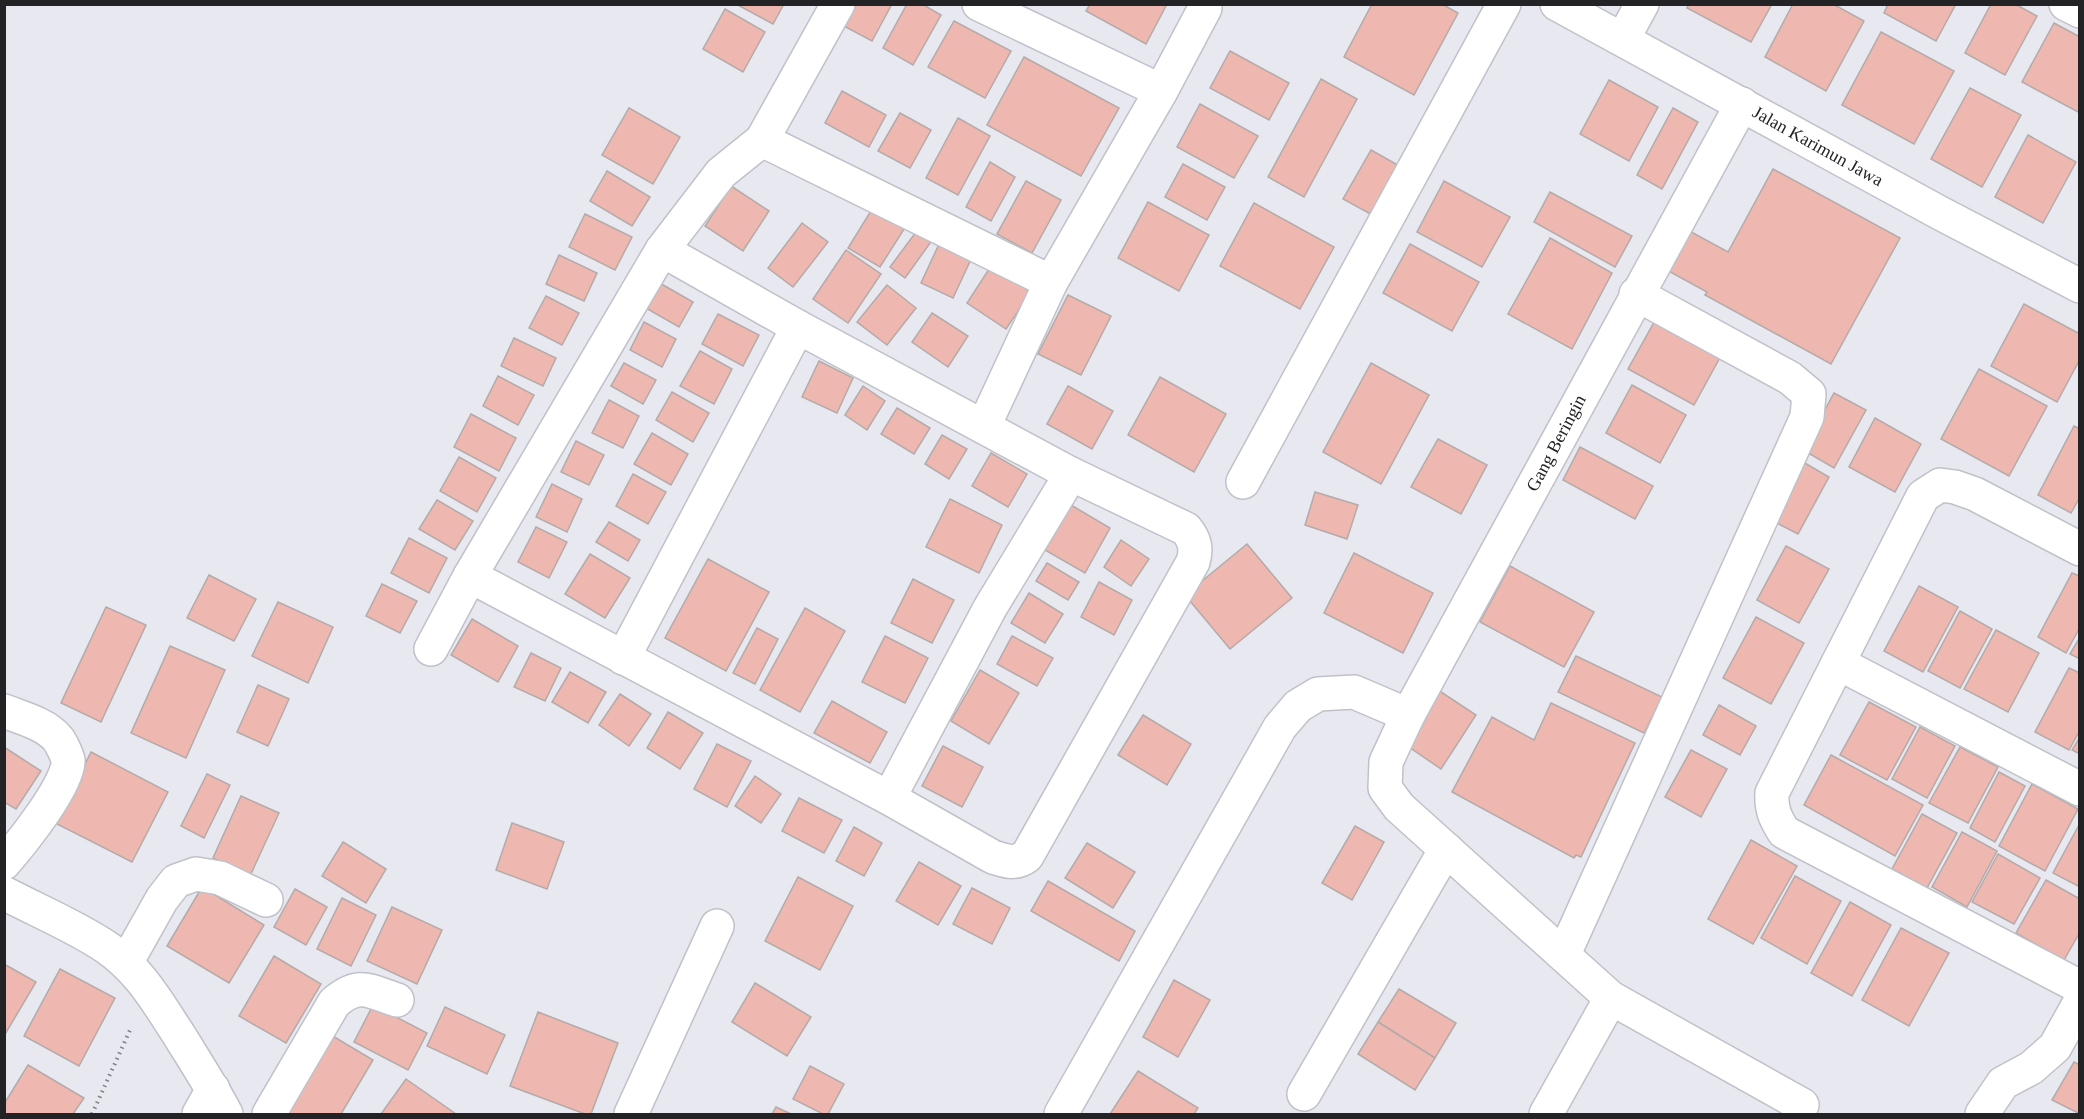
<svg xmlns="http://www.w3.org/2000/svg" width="2084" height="1119" font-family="'Times New Roman',serif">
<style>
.building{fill:#eeb8b0;stroke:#b4aaa9;stroke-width:1.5}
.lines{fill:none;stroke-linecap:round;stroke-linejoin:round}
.street-casing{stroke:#c0c1c9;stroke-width:36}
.secondary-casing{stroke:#c0c1c9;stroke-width:36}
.path{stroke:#7f7f85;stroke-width:4;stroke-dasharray:1.5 4.5;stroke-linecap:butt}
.street{stroke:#fff;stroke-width:33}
.secondary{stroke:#fff;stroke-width:33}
.labels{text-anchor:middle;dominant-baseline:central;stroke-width:4.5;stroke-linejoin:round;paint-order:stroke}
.street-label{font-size:18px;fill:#232326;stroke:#fff}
</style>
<rect width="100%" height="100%" fill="#e8e8f1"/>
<g class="building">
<polygon points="736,4 784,4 773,24"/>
<polygon points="851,4 892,4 872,41 840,24"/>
<polygon points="907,4 922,4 941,15 913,65 883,48"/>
<polygon points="1090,4 1167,4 1146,44 1086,11"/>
<polygon points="1372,4 1442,4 1458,13 1414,95 1344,57"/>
<polygon points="1689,4 1772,4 1751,42 1687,8"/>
<polygon points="1793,4 1833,4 1864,21 1826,91 1765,57"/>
<polygon points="1888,4 1956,4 1936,41 1884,13"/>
<polygon points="1991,4 2015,4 2037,16 2005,75 1965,53"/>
<polygon points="725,9 765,32 743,72 703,49"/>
<polygon points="954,21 1011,51 985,98 928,67"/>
<polygon points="2054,23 2080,37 2080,113 2022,82"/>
<polygon points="1881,32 1954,71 1914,144 1842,105"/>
<polygon points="1230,51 1289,83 1269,120 1210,88"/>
<polygon points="1024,57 1119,108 1081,176 987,125"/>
<polygon points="1321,79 1357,99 1304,197 1268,177"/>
<polygon points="1609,80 1658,107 1629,161 1580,134"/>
<polygon points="1970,88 2021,115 1982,187 1931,159"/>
<polygon points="842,91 886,115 869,147 825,123"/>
<polygon points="1200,104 1258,136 1234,178 1177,147"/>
<polygon points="629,108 680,137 653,184 602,155"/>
<polygon points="1673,108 1698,122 1662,189 1637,175"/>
<polygon points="900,113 931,130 910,168 878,151"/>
<polygon points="958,118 990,136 958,195 926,178"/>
<polygon points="2028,135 2076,162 2043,223 1995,197"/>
<polygon points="1371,150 1403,168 1376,217 1343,199"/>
<polygon points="990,162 1015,177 991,221 966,207"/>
<polygon points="1183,164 1225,187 1207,220 1165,197"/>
<polygon points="1773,169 1900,238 1831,364 1705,295 1707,292 1663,268 1684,228 1728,252"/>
<polygon points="607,171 650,197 632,226 590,201"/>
<polygon points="1026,181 1061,200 1032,253 997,234"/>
<polygon points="1444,181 1510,217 1482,267 1417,232"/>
<polygon points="731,186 769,211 743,251 705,226"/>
<polygon points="1550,192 1632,236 1615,267 1534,222"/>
<polygon points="1148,202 1209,235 1179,291 1118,258"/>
<polygon points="1254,203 1334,247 1300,309 1220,266"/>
<polygon points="874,206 906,226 880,267 848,248"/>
<polygon points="585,214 632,237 615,270 569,247"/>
<polygon points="802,223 828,242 793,287 768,268"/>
<polygon points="919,228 933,239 905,278 890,267"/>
<polygon points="1550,238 1612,273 1572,349 1508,314"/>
<polygon points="940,242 972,257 953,298 921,283"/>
<polygon points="1410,244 1479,282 1452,331 1383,293"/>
<polygon points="846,250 881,274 848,323 813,299"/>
<polygon points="559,255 597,273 584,301 546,284"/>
<polygon points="991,266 1031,292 1006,329 967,303"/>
<polygon points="658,282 693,302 679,327 644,307"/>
<polygon points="887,285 916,308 887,345 857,322"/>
<polygon points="1068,295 1111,316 1081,375 1038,354"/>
<polygon points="546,296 579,313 562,345 529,328"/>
<polygon points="2024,304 2080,334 2080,359 2057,402 1991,366"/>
<polygon points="932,313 968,336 948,367 912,342"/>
<polygon points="718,314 759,335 743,366 702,344"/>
<polygon points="1657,317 1723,352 1694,405 1628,369"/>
<polygon points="644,322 676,339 662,367 630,350"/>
<polygon points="514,338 556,358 543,386 501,366"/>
<polygon points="700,351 732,369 714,404 680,386"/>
<polygon points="819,361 853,378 837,413 802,397"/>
<polygon points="624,363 656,380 643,404 611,386"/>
<polygon points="1371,363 1429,395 1381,484 1323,452"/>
<polygon points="1979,369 2047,406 2009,476 1941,439"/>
<polygon points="498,376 534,395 518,425 483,406"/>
<polygon points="1160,377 1226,414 1194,472 1128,435"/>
<polygon points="1632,385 1686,415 1660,463 1606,433"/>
<polygon points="863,386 885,401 867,430 845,415"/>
<polygon points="1068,386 1113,411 1092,449 1047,424"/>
<polygon points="672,392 709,413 693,442 656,420"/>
<polygon points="1834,393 1866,410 1834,468 1803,450"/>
<polygon points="609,400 639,416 623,448 592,433"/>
<polygon points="897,408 930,428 914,454 881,434"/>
<polygon points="471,414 516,438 499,471 454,447"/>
<polygon points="1875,418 1921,444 1895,492 1849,467"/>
<polygon points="2074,426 2080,429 2080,497 2071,513 2038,495"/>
<polygon points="652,433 688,454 671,485 634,464"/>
<polygon points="942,435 967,449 949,479 925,464"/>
<polygon points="1438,439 1487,465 1461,514 1411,487"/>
<polygon points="576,441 604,455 589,485 561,472"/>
<polygon points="1580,447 1653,486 1635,519 1563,480"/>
<polygon points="991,453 1027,474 1008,507 972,486"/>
<polygon points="459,457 496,478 477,512 440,491"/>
<polygon points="1803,462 1829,477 1798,534 1771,520"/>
<polygon points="633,474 666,492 648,524 616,506"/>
<polygon points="552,484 582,499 567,532 536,517"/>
<polygon points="1315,492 1358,505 1347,539 1305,525"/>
<polygon points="950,499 1002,525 979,573 926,547"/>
<polygon points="437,500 473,521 455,550 419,529"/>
<polygon points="1071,505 1110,528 1085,573 1045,550"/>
<polygon points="609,522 640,540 628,561 596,542"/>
<polygon points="536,527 567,542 549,578 518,562"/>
<polygon points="409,538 447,558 429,593 391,573"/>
<polygon points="1121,540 1149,559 1131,586 1104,567"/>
<polygon points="1247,544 1292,598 1230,649 1185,595"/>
<polygon points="1786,546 1829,569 1799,623 1757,600"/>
<polygon points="1354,553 1433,593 1403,653 1324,613"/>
<polygon points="590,554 630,578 605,618 565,594"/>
<polygon points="708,559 769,592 726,671 665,638"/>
<polygon points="1047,563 1079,582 1068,600 1036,581"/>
<polygon points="1510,566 1594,612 1564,667 1480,622"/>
<polygon points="2072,573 2080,576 2080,627 2066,653 2038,637"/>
<polygon points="209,575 256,599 234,641 187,618"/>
<polygon points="913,579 954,600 932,643 891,623"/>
<polygon points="1099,582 1132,600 1114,635 1081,617"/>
<polygon points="382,584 417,601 400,633 366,616"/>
<polygon points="1919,586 1958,607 1923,672 1884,651"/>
<polygon points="1029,593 1063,614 1045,643 1011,623"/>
<polygon points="278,602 333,627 308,683 252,656"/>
<polygon points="106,607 146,625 101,722 61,703"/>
<polygon points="805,608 845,631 800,712 760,690"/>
<polygon points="1960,611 1992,629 1960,688 1928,671"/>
<polygon points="1756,617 1804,643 1771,704 1723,678"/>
<polygon points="472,619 518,646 498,682 451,655"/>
<polygon points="757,628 778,639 755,684 733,673"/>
<polygon points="1996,630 2039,653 2008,712 1964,689"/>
<polygon points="885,636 928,658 905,703 862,682"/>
<polygon points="1012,636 1053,658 1037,686 997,664"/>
<polygon points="2080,637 2080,659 2070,654"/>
<polygon points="170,646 225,670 186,758 131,733"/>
<polygon points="531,653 561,668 545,701 514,687"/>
<polygon points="1576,656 1662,697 1644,733 1558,692"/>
<polygon points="2069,668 2080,673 2080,730 2069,750 2035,732"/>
<polygon points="980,670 1019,693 989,744 951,721"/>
<polygon points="570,672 606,692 588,723 552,702"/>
<polygon points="258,685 289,699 268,746 237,732"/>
<polygon points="1438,690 1476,715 1441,769 1403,743"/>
<polygon points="620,694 651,714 629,746 599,725"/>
<polygon points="832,701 887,732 870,763 814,733"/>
<polygon points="1869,702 1916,727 1887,780 1840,755"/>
<polygon points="1551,703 1635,743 1581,857 1576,855 1574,858 1452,792 1492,717 1534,740"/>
<polygon points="1719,705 1756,726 1740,755 1703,735"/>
<polygon points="668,712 703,733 680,769 647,748"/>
<polygon points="1143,715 1191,744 1167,785 1118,755"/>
<polygon points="1920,727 1955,746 1927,798 1892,779"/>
<polygon points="2080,737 2080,754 2072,750"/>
<polygon points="717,744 751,761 727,807 694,789"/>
<polygon points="943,746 983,767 962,807 922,786"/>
<polygon points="4,747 41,771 16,809 4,802"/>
<polygon points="1960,747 1998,767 1968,823 1929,803"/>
<polygon points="1691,750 1727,769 1701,817 1665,797"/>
<polygon points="91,752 168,792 132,862 55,823"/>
<polygon points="1831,755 1923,805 1895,856 1804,805"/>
<polygon points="1999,772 2025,786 1995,842 1970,828"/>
<polygon points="207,774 230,785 204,838 181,826"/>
<polygon points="755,776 781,794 761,823 735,806"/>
<polygon points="2032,784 2078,809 2045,871 1999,846"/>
<polygon points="241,796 279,813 250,876 213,858"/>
<polygon points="799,798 842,820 824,853 782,831"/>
<polygon points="1922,814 1957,833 1927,888 1892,869"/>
<polygon points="512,823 564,842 547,889 496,870"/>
<polygon points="2080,823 2080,887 2053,873"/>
<polygon points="1355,826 1384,842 1352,900 1322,883"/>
<polygon points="854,827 882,843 864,876 836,861"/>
<polygon points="1962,832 1997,851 1967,907 1932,887"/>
<polygon points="1751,840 1797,866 1753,944 1708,919"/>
<polygon points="343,842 386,869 366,903 322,876"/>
<polygon points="1087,843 1135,872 1113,908 1065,878"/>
<polygon points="1998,854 2040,878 2014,924 1972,902"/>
<polygon points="919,862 961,886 938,925 896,901"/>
<polygon points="1795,876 1841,901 1807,964 1761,938"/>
<polygon points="798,877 853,906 820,970 765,941"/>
<polygon points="2046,880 2080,899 2080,932 2064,960 2016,933"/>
<polygon points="1048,881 1135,931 1119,961 1031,911"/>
<polygon points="202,887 264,925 229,983 167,946"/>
<polygon points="972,888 1010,908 992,944 953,924"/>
<polygon points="295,889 327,907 306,945 274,927"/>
<polygon points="342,898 376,915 351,966 317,949"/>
<polygon points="1850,902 1891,925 1852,996 1811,973"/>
<polygon points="392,907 442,930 417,984 367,961"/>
<polygon points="1901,928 1949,953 1909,1026 1862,1000"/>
<polygon points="274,956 321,984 286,1043 239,1016"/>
<polygon points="4,964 36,982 4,1036"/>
<polygon points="60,969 115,998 79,1066 24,1036"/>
<polygon points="1174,980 1210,1000 1178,1057 1143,1037"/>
<polygon points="755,983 811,1017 787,1056 732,1022"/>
<polygon points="1399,989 1456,1023 1435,1058 1378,1022"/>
<polygon points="373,1005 427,1033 408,1070 354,1042"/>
<polygon points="445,1007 505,1035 487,1074 427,1046"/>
<polygon points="538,1012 618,1043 591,1114 585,1114 510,1086"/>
<polygon points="1378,1022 1435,1058 1415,1090 1358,1054"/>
<polygon points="331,1035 373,1060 341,1114 288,1114 284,1112"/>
<polygon points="2074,1062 2080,1065 2080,1114 2052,1100"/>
<polygon points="28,1065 84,1098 73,1114 4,1114 4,1104"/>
<polygon points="810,1066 844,1084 828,1114 823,1114 793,1099"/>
<polygon points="1138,1071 1198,1108 1194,1114 1110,1114"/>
<polygon points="406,1079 456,1114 381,1114"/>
<polygon points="776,1107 791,1114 772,1114"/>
</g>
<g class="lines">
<g class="street-casing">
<g id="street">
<polyline points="979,4 1161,91"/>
<polyline points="2066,4 2080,11"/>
<polyline points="1623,39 1642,4"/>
<polyline points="1742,104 1408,715 1386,762 1385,788 1399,807 1611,998 1802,1105"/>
<polyline points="762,140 1051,282"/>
<polyline points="984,426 1051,282 1161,91 1205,8"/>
<polyline points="1243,482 1504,4"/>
<path d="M2080,549L1975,494L1955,487L1940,485L1923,496L1772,793C1771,809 1775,818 1784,832L2080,987"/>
<path d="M470,576L889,798L993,857C1006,861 1015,865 1027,856L1193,562C1197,549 1195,540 1186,529L1071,474L798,327L662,250"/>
<polyline points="431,649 470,576 662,250 721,173 762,140 838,4"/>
<polyline points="623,658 798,327"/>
<polyline points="1838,663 2080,789"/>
<path d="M4,711C22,718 46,724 58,739C61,743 67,755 68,760C70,783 20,845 4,863"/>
<polyline points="889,798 990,608 1071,474"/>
<polyline points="1564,954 1807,417 1809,394 1790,378 1636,294"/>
<polyline points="126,963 162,899 176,881 196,874 220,878 266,900"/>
<polyline points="1304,1094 1446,849"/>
<polyline points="199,1114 213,1089"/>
<path d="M269,1114L334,1003C359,981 369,991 397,1000"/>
<polyline points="631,1114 717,926"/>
<polyline points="1061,1114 1280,727 1298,706 1318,694 1354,692 1408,715"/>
<polyline points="1546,1114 1611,998"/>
<polyline points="1982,1114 2003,1083 2031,1068 2055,1047 2080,1002"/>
</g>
</g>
<g class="secondary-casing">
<g id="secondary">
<polyline points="1557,4 1940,213 2080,286"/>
<path d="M4,893C38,911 75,926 106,947C139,969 158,1003 179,1035C195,1061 212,1087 226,1114"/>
</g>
</g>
<polyline class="path" points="92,1114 131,1028"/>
<use href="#street" class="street"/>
<use href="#secondary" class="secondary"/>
</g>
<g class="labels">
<g class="street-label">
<text transform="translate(1818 146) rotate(29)">Jalan Karimun Jawa</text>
<text transform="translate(1556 443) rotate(-62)">Gang Beringin</text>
</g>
</g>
<rect width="2084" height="1119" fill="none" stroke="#232326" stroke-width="12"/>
</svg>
